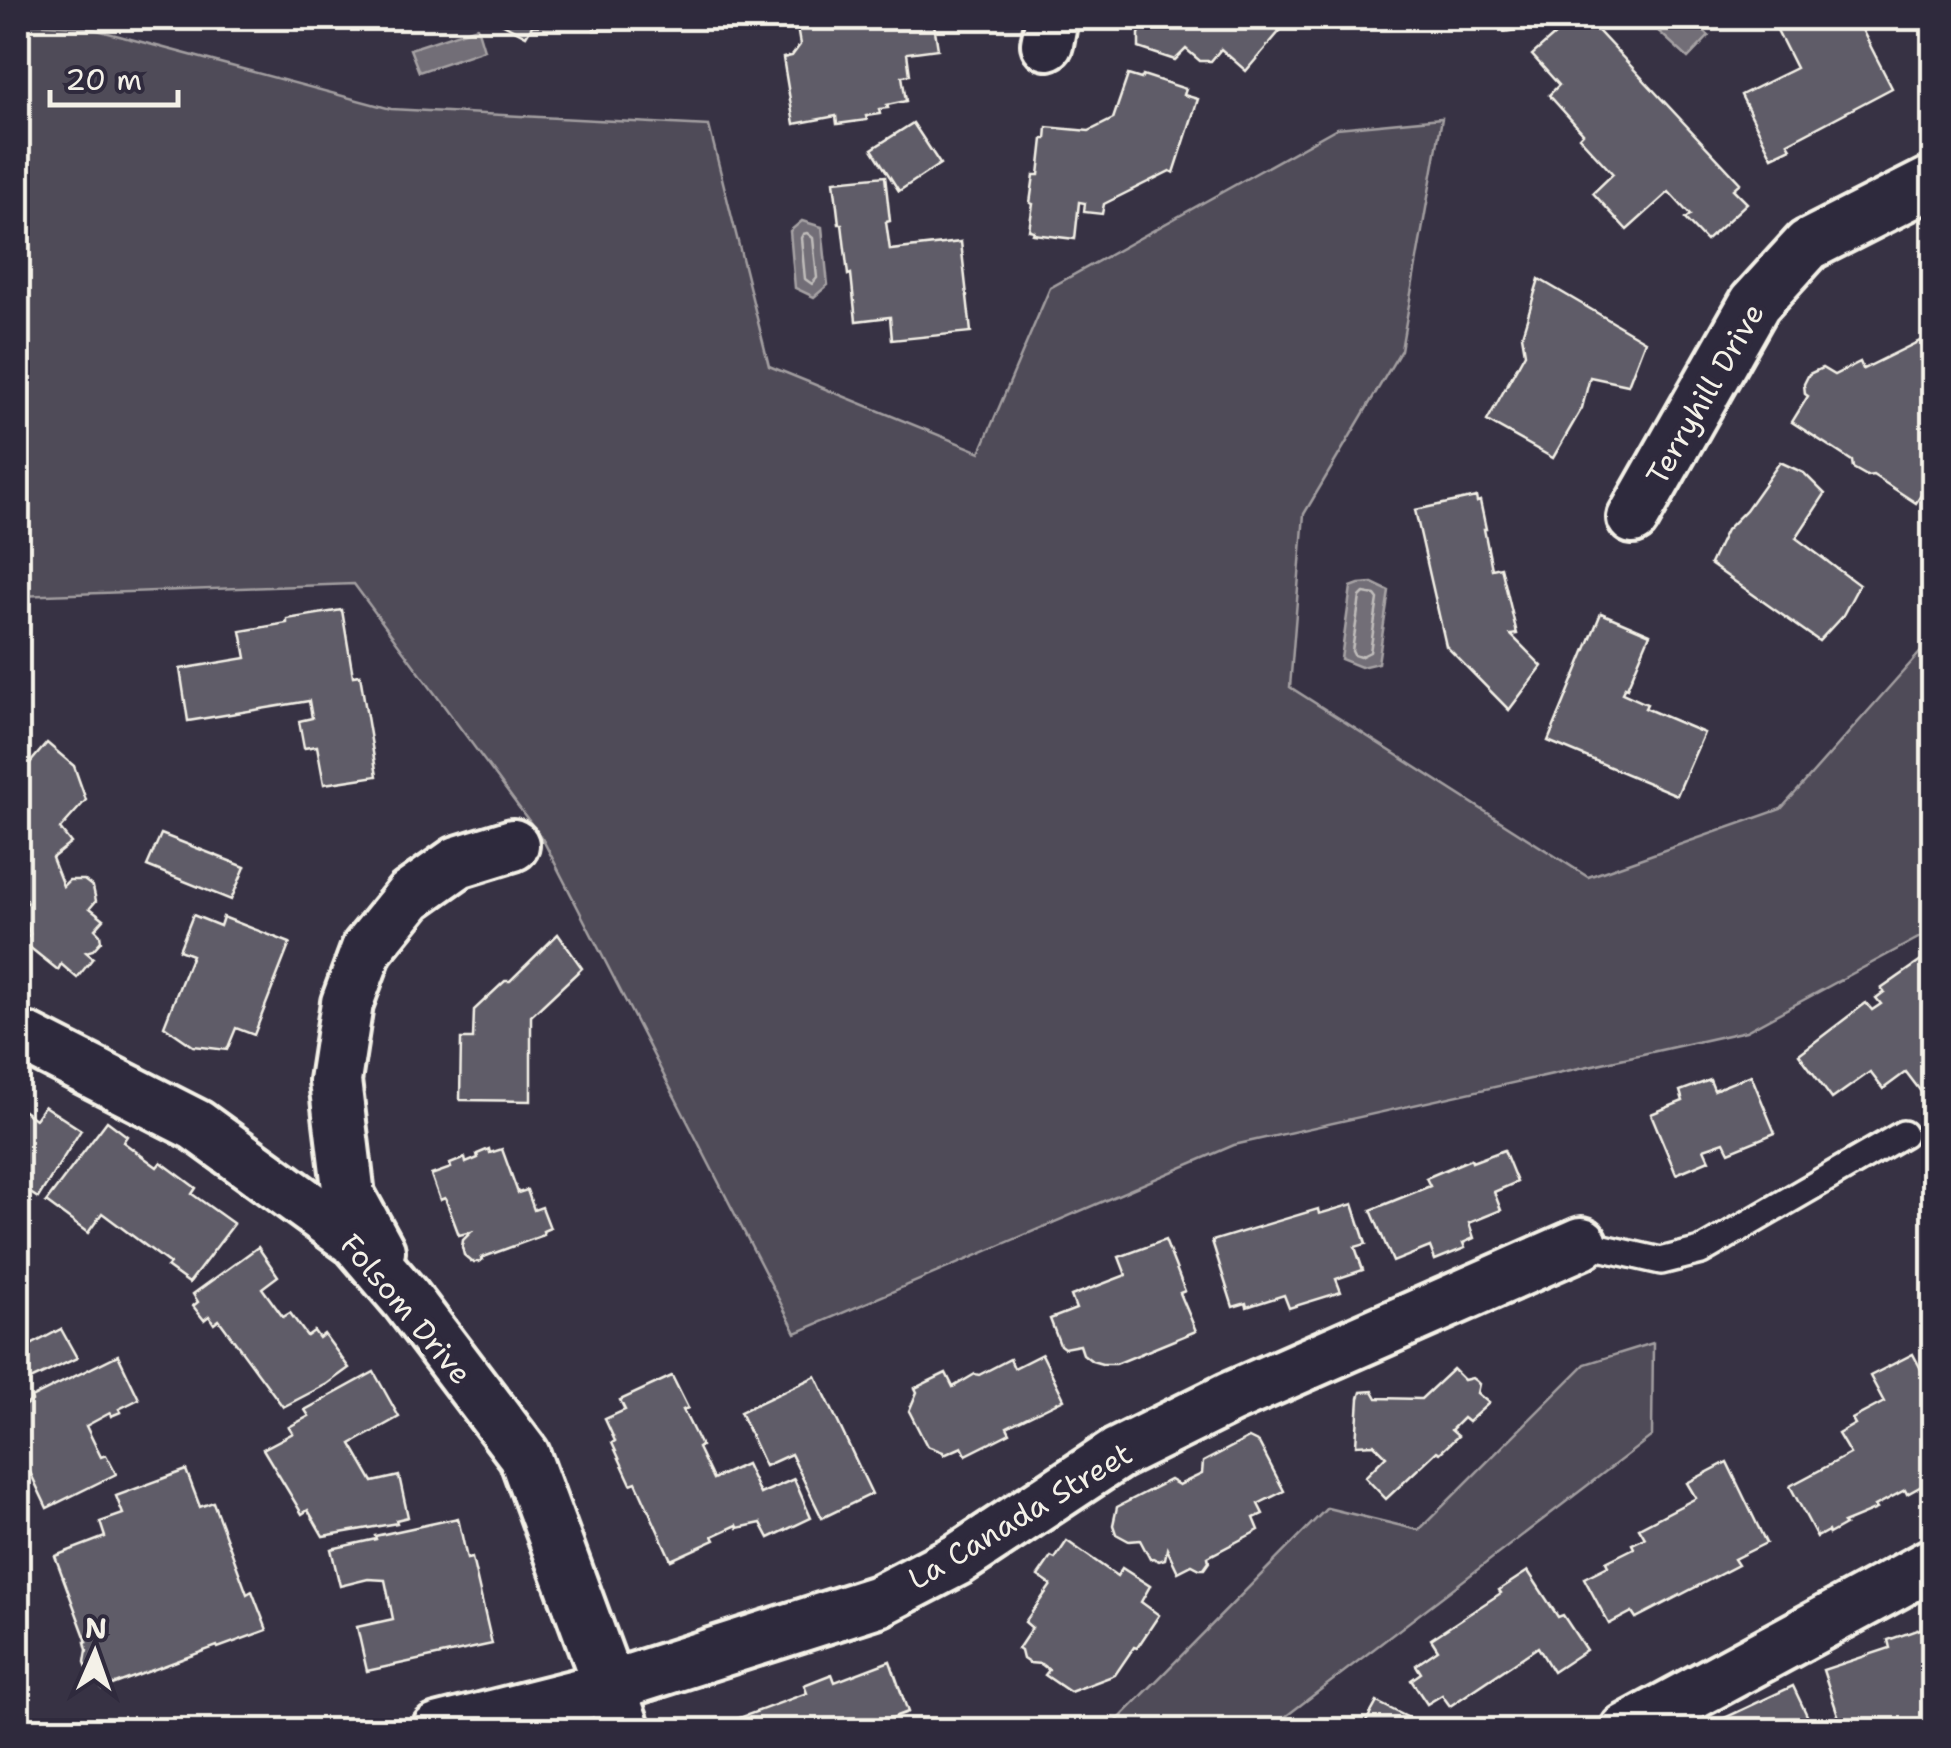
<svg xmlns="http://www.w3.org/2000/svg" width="1951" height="1748" font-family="'Shantell Sans',sans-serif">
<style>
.green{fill:#504b59;stroke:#a29ea0;stroke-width:2.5}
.water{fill:#726e77;stroke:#a6a2a4;stroke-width:2.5}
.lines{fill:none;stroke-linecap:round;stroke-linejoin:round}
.shore{stroke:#c0bdbb;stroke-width:2.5}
.building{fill:#5f5c67;stroke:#f4f1e8;stroke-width:2.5}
.lane-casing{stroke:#f4f1e8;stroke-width:32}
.street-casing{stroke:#f4f1e8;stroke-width:58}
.lane{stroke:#2f2a3d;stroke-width:25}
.street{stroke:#2f2a3d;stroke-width:50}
.labels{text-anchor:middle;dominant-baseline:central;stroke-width:10;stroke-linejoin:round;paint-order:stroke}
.street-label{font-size:30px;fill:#f4f1e8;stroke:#2f2a3d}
</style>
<rect width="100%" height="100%" fill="#373244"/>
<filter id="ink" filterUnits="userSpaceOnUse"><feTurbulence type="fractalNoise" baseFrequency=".01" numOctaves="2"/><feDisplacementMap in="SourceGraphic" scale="20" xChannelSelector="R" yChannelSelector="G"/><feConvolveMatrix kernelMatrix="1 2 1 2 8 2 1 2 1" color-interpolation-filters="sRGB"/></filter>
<g filter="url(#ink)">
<g class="green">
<polygon points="18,22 86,27 391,109 709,126 769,366 980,452 1050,288 1337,128 1442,118 1401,350 1304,514 1290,687 1588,877 1781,809 1933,638 1933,930 1746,1031 1234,1145 796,1333 543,840 354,584 18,596"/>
<polygon points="1653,1343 1652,1436 1268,1730 1108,1730 1327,1508 1419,1530 1585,1364"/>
</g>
<g class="water">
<polygon points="1644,18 1690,18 1709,36 1688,58"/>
<polygon points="477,27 484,50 419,72 410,49"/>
<polygon points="802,221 822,227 828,285 814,297 795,288 790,231"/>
<polygon points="1372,583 1389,591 1378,663 1361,667 1341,659 1351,587 1359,584"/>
</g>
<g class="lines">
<g class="shore">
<polygon points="807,233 813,238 817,278 812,284 805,279 801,238 803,234"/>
<polygon points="1364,593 1375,595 1378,599 1370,652 1360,657 1354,655 1352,651 1360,597"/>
</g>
</g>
<g class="building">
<polygon points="492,18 666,18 666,23 626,24 627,29 594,30 594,25 532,26 526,36"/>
<polygon points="786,18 935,18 937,24 934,24 938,49 907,53 910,75 902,76 906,101 887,105 888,108 879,109 880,114 866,116 867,120 837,124 836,116 794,124 783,58 792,56 800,45 797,27 788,28"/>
<polygon points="1146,18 1156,19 1291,18 1246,71 1221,49 1211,61 1200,61 1186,49 1175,60 1139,48 1139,34"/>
<polygon points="1502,18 1533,18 1534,27 1504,32"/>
<polygon points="1574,18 1586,18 1740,183 1733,189 1747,203 1706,241 1685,219 1690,215 1669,192 1627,230 1593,193 1613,174 1579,137 1583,133 1549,95 1559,85 1532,55"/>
<polygon points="1771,18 1814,18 1817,24 1830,18 1856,18 1892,88 1788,143 1791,148 1772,157 1741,95 1796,68"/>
<polygon points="1128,75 1141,79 1143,75 1186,89 1184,95 1198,99 1174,173 1170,171 1104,204 1102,214 1084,212 1085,203 1079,202 1075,239 1033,234 1034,231 1029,230 1033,204 1030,203 1034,175 1039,175 1043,139 1046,139 1047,127 1089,131 1113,119"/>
<polygon points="913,123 940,164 899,191 872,149"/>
<polygon points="885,176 890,221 886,222 890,250 961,242 971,332 892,340 890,317 856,321 851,274 848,275 842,224 839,224 834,181"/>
<polygon points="1539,279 1645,341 1628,385 1590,377 1582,408 1553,458 1487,421 1525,353 1522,335"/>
<polygon points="1920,341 1934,369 1934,434 1931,435 1934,436 1934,475 1916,503 1873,475 1867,476 1853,468 1852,461 1792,422 1808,396 1805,394 1804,384 1809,374 1822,368 1834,375 1860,362 1863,369"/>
<polygon points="1780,462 1804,473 1825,494 1796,538 1859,585 1843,615 1819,641 1710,564 1726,530 1746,510"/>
<polygon points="1476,497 1477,502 1480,501 1486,529 1484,529 1492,569 1501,567 1517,634 1511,635 1542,666 1509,710 1446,646 1415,510"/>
<polygon points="342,610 353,676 360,675 377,776 324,784 317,746 304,748 299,721 312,718 309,701 188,721 180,669 246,658 241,631 287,623 287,619"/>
<polygon points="1601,613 1650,634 1627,688 1625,687 1622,693 1647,704 1645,708 1704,733 1677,795 1548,741"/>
<polygon points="47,743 74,766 86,800 60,829 71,843 52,858 63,886 69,880 84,880 93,887 96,901 90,908 104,919 95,929 100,934 101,941 93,950 86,952 93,958 77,978 61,964 58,970 23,942 30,934 19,906 27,903 18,878 18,777"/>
<polygon points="161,834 245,867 231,900 147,866"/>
<polygon points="193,915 220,926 223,917 290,943 254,1035 236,1028 227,1050 193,1046 164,1026 192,955 179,950"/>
<polygon points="558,934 582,968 531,1016 531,1101 460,1100 461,1039 473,1039 474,1010 505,981 510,981"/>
<polygon points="1934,952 1934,1091 1925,1097 1906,1072 1883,1089 1870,1072 1832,1099 1799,1054 1866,1003 1872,1010 1881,1004 1876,998 1884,992 1881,989"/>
<polygon points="1751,1075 1775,1133 1729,1152 1724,1142 1704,1149 1709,1160 1676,1174 1651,1114 1683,1101 1680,1091 1710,1080 1714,1090"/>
<polygon points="44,1106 81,1130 38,1198 18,1185 18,1107 35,1119"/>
<polygon points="107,1121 127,1136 123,1142 157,1167 161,1162 196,1188 192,1194 234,1224 189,1283 167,1267 170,1264 102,1213 88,1233 46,1202"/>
<polygon points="489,1149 490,1153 502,1149 518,1193 527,1190 534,1210 542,1207 550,1228 543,1231 544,1235 481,1258 482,1260 478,1262 472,1262 464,1255 462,1247 463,1240 471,1232 459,1235 445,1198 440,1200 431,1175 451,1168 450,1164 465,1158 466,1163 478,1158 477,1154"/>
<polygon points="1504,1150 1517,1182 1494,1192 1501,1210 1469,1223 1474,1238 1463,1243 1465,1248 1435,1260 1430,1247 1393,1262 1371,1210 1430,1186 1426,1178 1471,1159 1472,1162"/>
<polygon points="1353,1204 1366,1244 1355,1247 1363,1270 1336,1279 1341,1292 1289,1308 1284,1295 1247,1307 1246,1303 1233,1307 1212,1241 1318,1209 1319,1214"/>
<polygon points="1165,1240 1185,1291 1180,1293 1196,1331 1116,1364 1102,1364 1092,1361 1083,1354 1080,1345 1064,1348 1060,1345 1050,1319 1076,1309 1071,1296 1126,1275 1119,1257"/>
<polygon points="258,1247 278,1276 262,1288 283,1317 290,1313 307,1336 314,1331 319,1338 324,1334 349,1368 327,1384 283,1407 219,1320 214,1324 209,1316 204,1320 193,1306 198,1302 193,1294"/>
<polygon points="61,1329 77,1358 18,1386 18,1352"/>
<polygon points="1042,1354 1064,1399 1007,1427 1010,1433 966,1455 962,1447 944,1455 943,1452 927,1446 909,1411 917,1392 915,1388 946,1373 953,1387 975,1374 979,1375 1010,1359 1014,1368"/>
<polygon points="1913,1354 1931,1388 1934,1387 1934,1479 1907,1494 1905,1490 1875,1506 1877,1509 1843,1523 1845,1525 1829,1534 1828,1531 1817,1537 1790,1486 1850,1454 1838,1434 1855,1424 1852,1419 1884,1402 1870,1376"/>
<polygon points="118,1355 139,1399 119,1409 121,1412 111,1416 110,1413 86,1426 101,1457 106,1455 116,1474 47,1508 28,1468 18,1471 18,1409 32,1401 31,1398"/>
<polygon points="1453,1369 1464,1380 1472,1378 1476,1381 1479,1384 1477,1393 1489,1403 1468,1422 1463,1418 1451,1430 1458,1436 1440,1453 1437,1451 1386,1499 1365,1477 1386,1456 1374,1444 1356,1445 1359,1398 1361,1392 1373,1391 1377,1398 1421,1399"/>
<polygon points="374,1372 399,1417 351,1444 373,1482 399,1476 408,1517 396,1520 397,1523 323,1536 308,1510 302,1514 263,1449 293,1433 289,1427 309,1416 305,1410"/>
<polygon points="672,1376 688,1408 683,1410 701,1446 698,1448 713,1479 746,1464 760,1494 794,1479 811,1518 769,1538 761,1523 738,1528 737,1525 713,1536 715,1540 671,1560 636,1482 631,1484 612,1443 615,1441 605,1419 625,1410 620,1400"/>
<polygon points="816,1376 872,1494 822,1518 791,1454 765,1466 740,1412"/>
<polygon points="1249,1438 1259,1443 1284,1491 1258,1504 1263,1514 1254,1518 1259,1530 1208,1557 1209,1562 1204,1569 1200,1569 1192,1565 1178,1572 1167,1549 1165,1559 1159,1561 1153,1558 1150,1559 1140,1540 1129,1541 1116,1534 1113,1525 1117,1507 1170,1480 1179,1485 1202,1474 1203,1462"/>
<polygon points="1727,1462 1766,1543 1734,1559 1738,1565 1636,1618 1632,1612 1609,1624 1584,1578 1608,1566 1606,1562 1634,1548 1632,1544 1645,1538 1639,1528 1696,1498 1687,1483"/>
<polygon points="186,1470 200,1507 213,1502 247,1594 252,1591 267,1630 218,1648 217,1646 102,1689 99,1680 91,1678 85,1662 87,1650 85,1642 87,1642 55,1556 105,1537 100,1522 123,1514 116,1496"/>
<polygon points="458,1518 467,1559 472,1558 492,1644 367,1671 357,1627 393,1619 385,1580 368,1579 340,1586 331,1549 376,1539 375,1536"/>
<polygon points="1067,1541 1117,1576 1122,1568 1150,1586 1141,1602 1159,1615 1137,1648 1134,1647 1115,1675 1070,1692 1045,1675 1049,1670 1041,1664 1029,1663 1023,1659 1021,1651 1018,1649 1032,1628 1025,1622 1051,1585 1038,1576 1051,1557 1055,1559"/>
<polygon points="1528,1571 1558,1617 1563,1615 1586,1650 1553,1672 1538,1647 1450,1706 1442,1695 1427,1704 1411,1680 1421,1673 1416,1665 1438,1650 1431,1639 1501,1593 1499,1590"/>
<polygon points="1931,1625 1934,1631 1934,1730 1927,1730 1924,1719 1891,1730 1843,1730 1823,1670 1890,1648 1888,1640"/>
<polygon points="890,1661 908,1712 889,1719 891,1724 874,1730 708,1730 714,1729 718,1719 726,1723 807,1693 804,1685 832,1674 835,1682"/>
<polygon points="1793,1686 1813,1728 1816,1726 1818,1730 1699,1730"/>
<polygon points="1377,1702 1433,1730 1358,1730 1363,1727"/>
</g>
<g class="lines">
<g class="lane-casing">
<polyline id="lane" points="1582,1243 1661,1261 1701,1251 1903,1134"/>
</g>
<g class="street-casing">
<g id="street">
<polyline points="1047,44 1052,18"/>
<polyline points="1633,518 1755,303 1808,245 1934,181"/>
<polyline points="18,1037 29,1040 196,1125 357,1242 406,1299 524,1455 625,1730"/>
<polyline points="379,1251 349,1196 335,1081 347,1003 367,949 410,896 458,862 513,845"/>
<polyline points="437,1730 608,1687 878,1601 957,1560 1117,1454 1230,1398 1582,1243"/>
<polyline points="1626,1730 1934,1563"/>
</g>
</g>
<use href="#lane" class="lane"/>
<use href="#street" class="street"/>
</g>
</g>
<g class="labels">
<g class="street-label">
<text transform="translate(1705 394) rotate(-60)">Terryhill Drive</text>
<text transform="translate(406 1309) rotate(50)">Folsom Drive</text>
<text transform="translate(1020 1516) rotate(-31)">La Canada Street</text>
</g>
</g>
<rect width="1951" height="1748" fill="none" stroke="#2f2a3d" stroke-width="60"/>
<rect x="30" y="30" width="1891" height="1688" fill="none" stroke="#f4f1e8" stroke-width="4" filter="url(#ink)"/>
<g transform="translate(95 1653) rotate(2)" stroke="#2f2a3d" stroke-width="8" paint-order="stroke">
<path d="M0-8L18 38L0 25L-18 38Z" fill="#f4f1e8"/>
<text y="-15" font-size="28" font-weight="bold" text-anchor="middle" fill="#f4f1e8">N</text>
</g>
<path d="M50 90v15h128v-15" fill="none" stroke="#f4f1e8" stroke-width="5"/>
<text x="65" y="90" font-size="30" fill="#f4f1e8" stroke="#2f2a3d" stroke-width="8" paint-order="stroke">20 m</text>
</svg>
